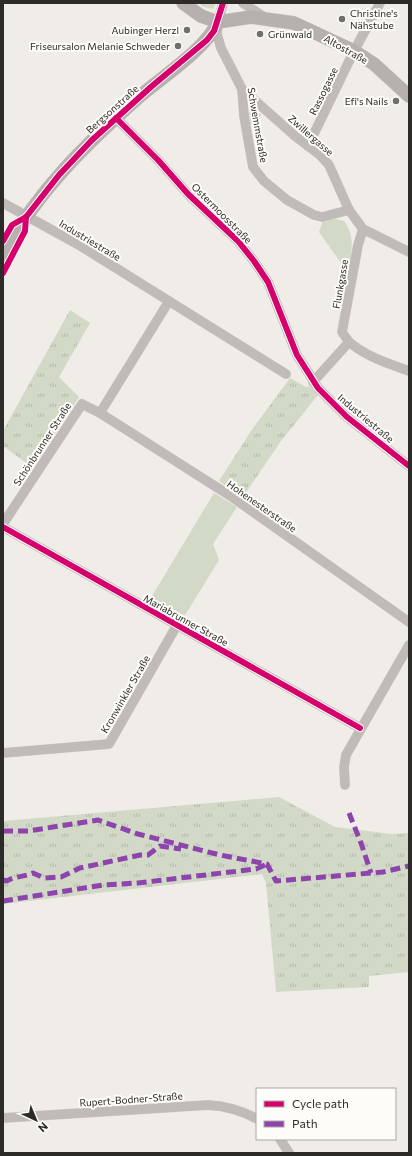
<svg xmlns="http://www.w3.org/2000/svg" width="412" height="1156" font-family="Commissioner,sans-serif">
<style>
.grass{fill:url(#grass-tufts)}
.park{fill:#d2d9c6}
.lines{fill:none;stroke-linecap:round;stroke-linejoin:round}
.street-casing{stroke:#cccac6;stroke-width:10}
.secondary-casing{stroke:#cccac6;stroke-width:14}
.street{stroke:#c0bab9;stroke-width:9}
.secondary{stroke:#b6b0af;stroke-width:13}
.quiet{stroke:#8e44ad;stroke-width:5;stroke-dasharray:10 5;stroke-linecap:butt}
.cycleway-casing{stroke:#fefcf8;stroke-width:8}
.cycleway{stroke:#d6006c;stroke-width:6}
.poi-dot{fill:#716f6b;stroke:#fefcf8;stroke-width:1.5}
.labels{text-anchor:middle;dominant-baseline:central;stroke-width:4;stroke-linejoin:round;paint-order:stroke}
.poi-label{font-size:10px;fill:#2d2b28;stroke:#fefcf8;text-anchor:end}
.street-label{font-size:10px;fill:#2d2b28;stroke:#fefcf8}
</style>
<defs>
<pattern id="grass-tufts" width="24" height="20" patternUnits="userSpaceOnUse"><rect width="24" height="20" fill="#d2d9c6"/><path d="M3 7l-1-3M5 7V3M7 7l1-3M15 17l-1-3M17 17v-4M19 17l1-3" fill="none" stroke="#b5baaa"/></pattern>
</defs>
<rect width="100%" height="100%" fill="#f0ede8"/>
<g class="grass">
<polygon points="252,108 255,108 261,115 250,125 249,113"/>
<polygon points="70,310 90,323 59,377 79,397 33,468 3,446 3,431"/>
<polygon points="290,378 306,387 313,386 318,395 281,441 243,497 219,481 253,428"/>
<polygon points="279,797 335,827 392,834 409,833 409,972 369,976 369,987 276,992 266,883 262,874 3,904 3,821"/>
</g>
<g class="park">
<polygon points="198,3 216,3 213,9 204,7"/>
<path d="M332,218L344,221C355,235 352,251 349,267L346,270L319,232L323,221Z"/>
<polygon points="214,493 237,507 213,544 219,560 182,620 149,601"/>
</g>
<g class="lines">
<g class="street-casing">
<g id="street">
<polyline points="223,3 218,22 217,34 221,48 242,89 244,116 253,167 264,181 287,200 314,215 322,217 349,210 363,229 409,252"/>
<polyline points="243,3 264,17"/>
<polyline points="242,89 295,136 320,155 329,165 349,210"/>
<polyline points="116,118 158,160 188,194 238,241 254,261 268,282 297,355 318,388 347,417 409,466"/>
<polyline points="308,146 354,51 380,3"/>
<polyline points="3,203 79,245 286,374"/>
<path d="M349,342C367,357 387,363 409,371"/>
<polyline points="313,382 349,342 342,332 358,245 363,229"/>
<polyline points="100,413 232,497 409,622"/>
<polyline points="3,524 82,404 100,413 169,301"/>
<polyline points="3,527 360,728"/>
<polyline points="3,753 109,744 177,625"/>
<polyline points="345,785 344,767 346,755 409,645"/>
<path d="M3,1118L208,1105C226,1106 241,1110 257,1119"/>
<polyline points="280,1139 289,1153"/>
</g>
</g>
<g class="secondary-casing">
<g id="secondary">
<polyline points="183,3 201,16 218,22 251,17 294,23 354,51 374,64 409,96"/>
<path d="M3,256C35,193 87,143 139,97C162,77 206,49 218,22"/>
</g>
</g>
<use href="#street" class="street"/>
<use href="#secondary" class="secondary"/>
<g class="quiet">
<polyline points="349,813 361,843 371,873"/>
<polyline points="3,831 28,831 98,820 138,834 220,855 267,864 276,881 383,872 409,866"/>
<path d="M3,880L7,881C15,876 24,877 33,873L44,878L61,877L80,868L140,855H148L160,846L181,849"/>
<polyline points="3,901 103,885 138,883 256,869 267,864"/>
</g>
<g class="cycleway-casing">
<g id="cycleway">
<polyline points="116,118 158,160 188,194 238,241 254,261 268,282 297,355 318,388 347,417 409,466"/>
<polyline points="3,241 12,225 26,217 59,175 92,140 152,86 207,40 214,31 223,3"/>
<polyline points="3,273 25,231 26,217"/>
<polyline points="3,527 360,728"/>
</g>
</g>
<use href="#cycleway" class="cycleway"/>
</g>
<g class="poi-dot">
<circle cx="342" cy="19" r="4"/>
<circle cx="187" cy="30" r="4"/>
<circle cx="260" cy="34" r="4"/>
<circle cx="178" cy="46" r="4"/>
<circle cx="396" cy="101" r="4"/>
</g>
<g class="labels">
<g class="poi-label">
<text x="350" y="13" text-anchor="start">Christine's<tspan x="350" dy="12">Nähstube</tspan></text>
<text x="179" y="30">Aubinger Herzl</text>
<text x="268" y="34" text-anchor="start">Grünwald</text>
<text x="170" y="46">Friseursalon Melanie Schweder</text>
<text x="388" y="101">Efi's Nails</text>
</g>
<g class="street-label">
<text transform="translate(346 49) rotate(29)">Altostraße</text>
<text transform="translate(323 91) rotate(-64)">Rassogasse</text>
<text transform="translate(112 109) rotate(-42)">Bergsonstraße</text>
<text transform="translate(258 125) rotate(80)">Schwemmstraße</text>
<text transform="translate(311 135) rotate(41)">Zwillergasse</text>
<text transform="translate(222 213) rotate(45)">Ostermoosstraße</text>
<text transform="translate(90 240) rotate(31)">Industriestraße</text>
<text transform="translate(340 284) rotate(-80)">Flunkgasse</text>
<text transform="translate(366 418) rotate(40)">Industriestraße</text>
<text transform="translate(42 444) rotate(-57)">Schönbrunner Straße</text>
<text transform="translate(262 506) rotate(35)">Hohenesterstraße</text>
<text transform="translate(186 620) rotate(29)">Mariabrunner Straße</text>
<text transform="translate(125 694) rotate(-60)">Kronwinkler Straße</text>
<text transform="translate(131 1099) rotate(-4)">Rupert-Bodner-Straße</text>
</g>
</g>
<rect width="412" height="1156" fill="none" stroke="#2d2b28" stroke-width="8"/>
<rect x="256" y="1088" width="140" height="52" fill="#fefcf8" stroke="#aaa8a5"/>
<rect x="264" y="1101" width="20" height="6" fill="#d6006c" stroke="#aaa8a5"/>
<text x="292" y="1108" font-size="12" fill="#2d2b28">Cycle path</text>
<rect x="264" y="1121" width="20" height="6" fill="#8e44ad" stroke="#aaa8a5"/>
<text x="292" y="1128" font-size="12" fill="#2d2b28">Path</text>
<g transform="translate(36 1120) rotate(136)" stroke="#fefcf8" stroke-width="3" paint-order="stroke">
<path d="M0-3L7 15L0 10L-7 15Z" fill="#2d2b28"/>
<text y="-6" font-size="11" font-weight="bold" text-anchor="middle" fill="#2d2b28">N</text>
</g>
</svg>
